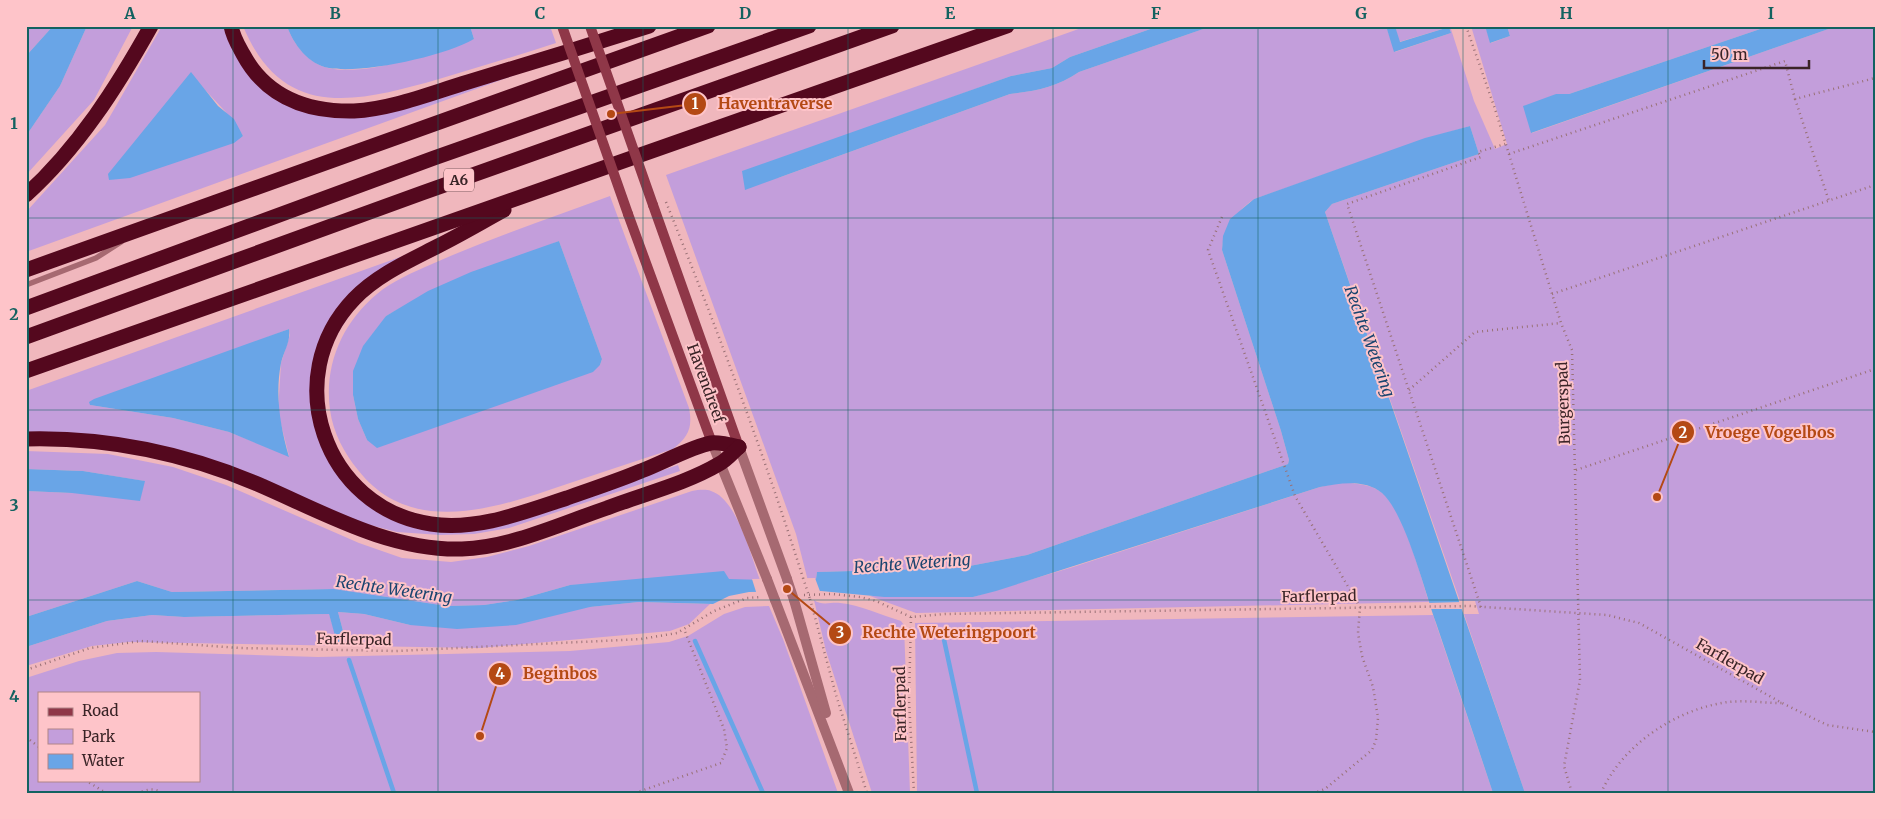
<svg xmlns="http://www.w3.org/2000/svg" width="1901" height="819" font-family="Merriweather,serif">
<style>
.green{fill:#c39edb;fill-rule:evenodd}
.water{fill:#69a5e7}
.pier{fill:#f0b7bd}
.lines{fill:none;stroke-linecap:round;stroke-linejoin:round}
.stream{stroke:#69a5e7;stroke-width:4.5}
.path{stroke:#997176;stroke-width:2.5;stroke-dasharray:1 4;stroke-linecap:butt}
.service{stroke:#a66971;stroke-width:5.5}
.tertiary{stroke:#a66971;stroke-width:10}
.secondary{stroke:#8f3748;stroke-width:10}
.motorway{stroke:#54081e;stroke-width:15}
.path-bridge{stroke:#997176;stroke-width:2.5;stroke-dasharray:1 4;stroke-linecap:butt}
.tertiary-bridge{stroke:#a66971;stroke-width:10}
.secondary-bridge{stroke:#8f3748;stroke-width:10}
.grid{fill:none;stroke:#136260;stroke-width:1;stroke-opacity:0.55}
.labels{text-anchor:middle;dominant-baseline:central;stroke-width:4;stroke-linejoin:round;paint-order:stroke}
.shield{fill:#fec4c9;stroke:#755458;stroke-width:1}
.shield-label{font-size:14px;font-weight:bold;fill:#3a2427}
.street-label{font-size:15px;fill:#3a2427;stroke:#fec4c9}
.water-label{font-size:16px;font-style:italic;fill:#1a446f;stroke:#fec4c9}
.leader{fill:none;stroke:#b44914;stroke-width:2}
.callout-dot{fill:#b44914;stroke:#fec4c9;stroke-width:2}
.mark-label{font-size:15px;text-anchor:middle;font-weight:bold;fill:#fff}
.callout-label{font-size:16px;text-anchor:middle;font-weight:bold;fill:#b44914;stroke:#fec4c9;stroke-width:4;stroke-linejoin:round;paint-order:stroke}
.neatline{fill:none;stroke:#136260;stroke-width:2}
.grid-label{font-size:16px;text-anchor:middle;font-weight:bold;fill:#136260}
</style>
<rect width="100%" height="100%" fill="#f0b7bd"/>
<g class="green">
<polygon points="26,26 53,26 26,56"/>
<polygon points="87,26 133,26 94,100 26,175 26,136 60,86"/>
<path d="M162,26H225L238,59L321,115L540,66L26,252V212L105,125ZM191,73C207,95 230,112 243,136L109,180V174Z"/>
<path d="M243,26H287C293,44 309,64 328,68C371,77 433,51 474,39L470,26H550L556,43C517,56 478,67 439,79C358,102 283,122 243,26Z"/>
<path d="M1087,26H1159L1070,57L1052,68L1011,76L883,122L778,178L1010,94C1036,91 1057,87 1079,72L1212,26H1386L1395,52L1451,33L1449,27L1399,42L1395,26H1450L1474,101L1495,149L1507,144L1471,26H1485L1491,43L1510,36L1507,26H1769L1569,94H1556L1531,129L1532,133L1837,26H1875V793H1525L1464,614H1479L1475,601H1460L1325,212L1332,204L1479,154L1470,126L1425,139L1254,199C1237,211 1223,229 1222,250L1281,431L1289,460L1288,464L1027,555L959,568L817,572L816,579L808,581L796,534L666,175Z"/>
<path d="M610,196L689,408C693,428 688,437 673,449C637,461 602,472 567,484C499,507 412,539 358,470C344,453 333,432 330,410C324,365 342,323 377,294C392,281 414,272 432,264C490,238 551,218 610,196ZM559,241L602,359L600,365L367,440L358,419L353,395L386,316L406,305Z"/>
<path d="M417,251L378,271L312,373L343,480L441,530L550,508L678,465L680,471L509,528L474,534L440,535L397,532L358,522L201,457L26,435V391ZM289,329L290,335L281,363L278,412L289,456L229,432L173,418L90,405Z"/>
<path d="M26,451L108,454L173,467L226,485L359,543L402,558L451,562L487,557L529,546L692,491C698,490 706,489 711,491C737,499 751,556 760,580L570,585L517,600L484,605L447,606L334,589L172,592L137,581L26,617V491L72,493L144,481L83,471L26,469Z"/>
<path d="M1343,482C1356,484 1370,484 1381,492C1403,507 1420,575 1429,602L916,613L870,596L973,597L1073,567L1320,487Z"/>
<path d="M814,600C822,606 830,602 840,603C860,605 881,615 901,621L904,625L910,793H872L826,651Z"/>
<polygon points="639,602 710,604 689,624 670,631 479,648 129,642 92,646 26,666 26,647 107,621 152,615 184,617 329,614 338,643 346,642 338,612 364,614 410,625"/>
<path d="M769,606L783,639L838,793H26V678L79,661L117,653L156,652L318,657L570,651L669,642L688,636L724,614L745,607ZM39,693H199V780H39Z"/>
<polygon points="1433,615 1493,793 917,793 915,623"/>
</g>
<g class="water">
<polygon points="53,26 87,26 60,86 26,136 26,56"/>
<path d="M287,26H470L474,39C445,56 363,74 329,68C309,65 293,44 287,26Z"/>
<path d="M1159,26H1212L1079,72C1057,87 1036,91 1010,94L745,190L742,171L1011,76L1052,68L1070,57Z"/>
<polygon points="1386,26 1395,26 1400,42 1449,27 1451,33 1394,52"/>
<polygon points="1485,26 1507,26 1510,36 1490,43"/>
<polygon points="1769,26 1837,26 1531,133 1523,106 1556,94 1569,94"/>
<polygon points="191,72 218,106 234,119 243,136 234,143 130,178 109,180 108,174"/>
<path d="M1470,126L1479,154L1332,204L1325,212L1525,793H1493C1474,736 1455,679 1436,623C1425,592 1405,513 1382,493C1365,479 1340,483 1320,487L996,591L973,597H884L821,591L749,592L729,596L713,604L639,602L590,607L516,625L457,629L410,625L364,614L338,612L346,642L337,643L329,614L184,617L152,615L107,621L26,647V617L137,581L172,592L334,589L447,606L484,605L517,600L570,585L724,571L729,579L808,581L816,579L817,572L959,568L1027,555L1288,464L1289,460L1281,431L1222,250L1223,236L1230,219L1254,199L1425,138Z"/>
<polygon points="559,241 602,359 600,365 593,372 377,448 367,440 358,419 353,395 353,371 363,346 386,316 428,291 471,272"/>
<path d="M289,329C291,341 284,351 281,363C275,395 280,425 289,457L229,432L173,418L90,405L89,402L94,399Z"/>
<polygon points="26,469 83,471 145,481 140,501 72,493 26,491"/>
</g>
<g class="pier">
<polygon points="815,578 821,594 757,595 752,579"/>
<polygon points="1463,602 1465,609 1428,609 1426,603"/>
</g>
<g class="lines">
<g class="stream">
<polyline points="943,635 977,793"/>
<polyline points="695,641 763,793"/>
<polyline points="349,660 394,793"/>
</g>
<g class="path">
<polyline points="1466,26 1495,109 1561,323 1572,350 1580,680 1564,766 1572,793"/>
<polyline points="1795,99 1829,201"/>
<polyline points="1509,154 1785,61 1795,99 1875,78"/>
<path d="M666,202C716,326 763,451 803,578"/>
<polyline points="1222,217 1208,250 1295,496 1360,607 1358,633 1362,656 1373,687 1378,718 1376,740 1372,750 1325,789 1314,793"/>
<polyline points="1552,294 1875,185"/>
<polyline points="1409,390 1475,332 1561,323"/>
<polyline points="1576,470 1875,369"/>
<polyline points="804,595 832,594 860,597 876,601 911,617 945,614 1469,606 1607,615 1639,623 1782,703 1827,725 1875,732"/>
<polyline points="810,599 836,695 867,793"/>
<polyline points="1481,607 1347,204 1481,157 1478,152 1505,144"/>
<polyline points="911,617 909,700 914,793"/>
<polyline points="26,670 90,648 141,641 240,648 396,651 641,639 677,633 714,611 747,598 761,597"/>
<polyline points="26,737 39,747"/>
<polyline points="85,780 106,793"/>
<path d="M137,793C147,790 153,787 162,793"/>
<polyline points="635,793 721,763 727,748 724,729 684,629"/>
<path d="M1601,793C1622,745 1676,709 1728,702C1745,700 1764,703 1782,703"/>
</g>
<polyline class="service" points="26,285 96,258 121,242"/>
<g class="tertiary">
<polyline points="712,443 767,579"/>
<polyline points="739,447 787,579"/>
<polyline points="775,600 849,793"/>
<polyline points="794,600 826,713"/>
</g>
<g class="secondary">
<polyline points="653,205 739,447"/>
<polyline points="628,214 712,443"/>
</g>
<g class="motorway">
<path d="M231,26C233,37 238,45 243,54C266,97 306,112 354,111C392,109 431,93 468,82C528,64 589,45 649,26"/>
<path d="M26,195C78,148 117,87 151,26"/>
<path d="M504,210C482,222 460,235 438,246C409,261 377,275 354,299C279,377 324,508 431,524C477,531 524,512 567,498C592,489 617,481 641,471C660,464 693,446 711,443C719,442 731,445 739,447"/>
<polyline points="26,270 708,26"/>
<polyline points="26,308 434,158 809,26"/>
<polyline points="26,337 422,193 892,26"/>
<polyline points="26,371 1007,26"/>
<path d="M26,439C104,437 183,453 255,483C321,511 388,551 462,549C512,547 560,524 607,508C643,494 685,484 719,464C727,460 733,452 739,447"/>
</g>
<polyline class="path-bridge" points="803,578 810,599"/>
<g class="tertiary-bridge">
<polyline points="767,579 775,600"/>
<polyline points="787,579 794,600"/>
</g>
<g class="secondary-bridge">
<polyline points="562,26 628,214"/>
<polyline points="590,26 653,205"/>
</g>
</g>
<path class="grid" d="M233,26V793M438,26V793M643,26V793M848,26V793M1053,26V793M1258,26V793M1463,26V793M1668,26V793M26,218H1875M26,410H1875M26,600H1875"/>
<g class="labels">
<rect class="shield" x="444" y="168.5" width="30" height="23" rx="4"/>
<g class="shield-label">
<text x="459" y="180">A6</text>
</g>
<g class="street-label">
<text transform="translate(706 383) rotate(70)">Havendreef</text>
<text transform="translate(1563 403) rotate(-92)">Burgerspad</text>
<text transform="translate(1319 596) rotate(-1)">Farflerpad</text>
<text transform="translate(354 639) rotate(1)">Farflerpad</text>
<text transform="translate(1730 661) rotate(30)">Farflerpad</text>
<text transform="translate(900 704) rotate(-91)">Farflerpad</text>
</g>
<g class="water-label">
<text transform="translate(1370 341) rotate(70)">Rechte Wetering</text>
<text transform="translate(912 563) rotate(-4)">Rechte Wetering</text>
<text transform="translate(394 589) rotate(8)">Rechte Wetering</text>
</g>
</g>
<path class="leader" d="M611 114L695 104M1657 497L1683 432M787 589L840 633M480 736L500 674"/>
<g class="callout-dot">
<circle cx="611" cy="114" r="5"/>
<circle cx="1657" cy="497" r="5"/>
<circle cx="787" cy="589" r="5"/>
<circle cx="480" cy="736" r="5"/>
<circle cx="695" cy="104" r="12"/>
<circle cx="1683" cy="432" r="12"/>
<circle cx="840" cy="633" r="12"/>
<circle cx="500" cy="674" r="12"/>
</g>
<g class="mark-label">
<text x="695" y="109">1</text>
<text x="1683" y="438">2</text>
<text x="840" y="638">3</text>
<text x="500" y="679">4</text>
</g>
<g class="callout-label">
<text x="775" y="109">Haventraverse</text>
<text x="1770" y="438">Vroege Vogelbos</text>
<text x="949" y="638">Rechte Weteringpoort</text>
<text x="560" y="679">Beginbos</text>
</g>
<rect width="1901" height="819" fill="none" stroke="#fec4c9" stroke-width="55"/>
<rect x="38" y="692" width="162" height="90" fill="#fec4c9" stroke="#b08488"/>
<rect x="48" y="708" width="25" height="8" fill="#8f3748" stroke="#b08488"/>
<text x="82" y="716" font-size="15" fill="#3a2427">Road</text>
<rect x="48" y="729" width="25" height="15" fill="#c39edb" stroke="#b08488"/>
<text x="82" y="742" font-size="15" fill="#3a2427">Park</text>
<rect x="48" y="754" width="25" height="15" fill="#69a5e7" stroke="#b08488"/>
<text x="82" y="766" font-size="15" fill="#3a2427">Water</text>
<path d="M1704 60v8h105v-8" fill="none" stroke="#3a2427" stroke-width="2.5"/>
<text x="1711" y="60" font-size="15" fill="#3a2427" stroke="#fec4c9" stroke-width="4" paint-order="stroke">50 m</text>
<rect x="28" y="28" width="1846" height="764" class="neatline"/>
<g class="grid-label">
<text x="130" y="19">A</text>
<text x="335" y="19">B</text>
<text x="540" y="19">C</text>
<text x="745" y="19">D</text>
<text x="950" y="19">E</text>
<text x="1156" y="19">F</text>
<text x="1361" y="19">G</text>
<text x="1566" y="19">H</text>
<text x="1771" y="19">I</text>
<text x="14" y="129">1</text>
<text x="14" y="320">2</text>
<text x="14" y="511">3</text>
<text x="14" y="702">4</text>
</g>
</svg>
